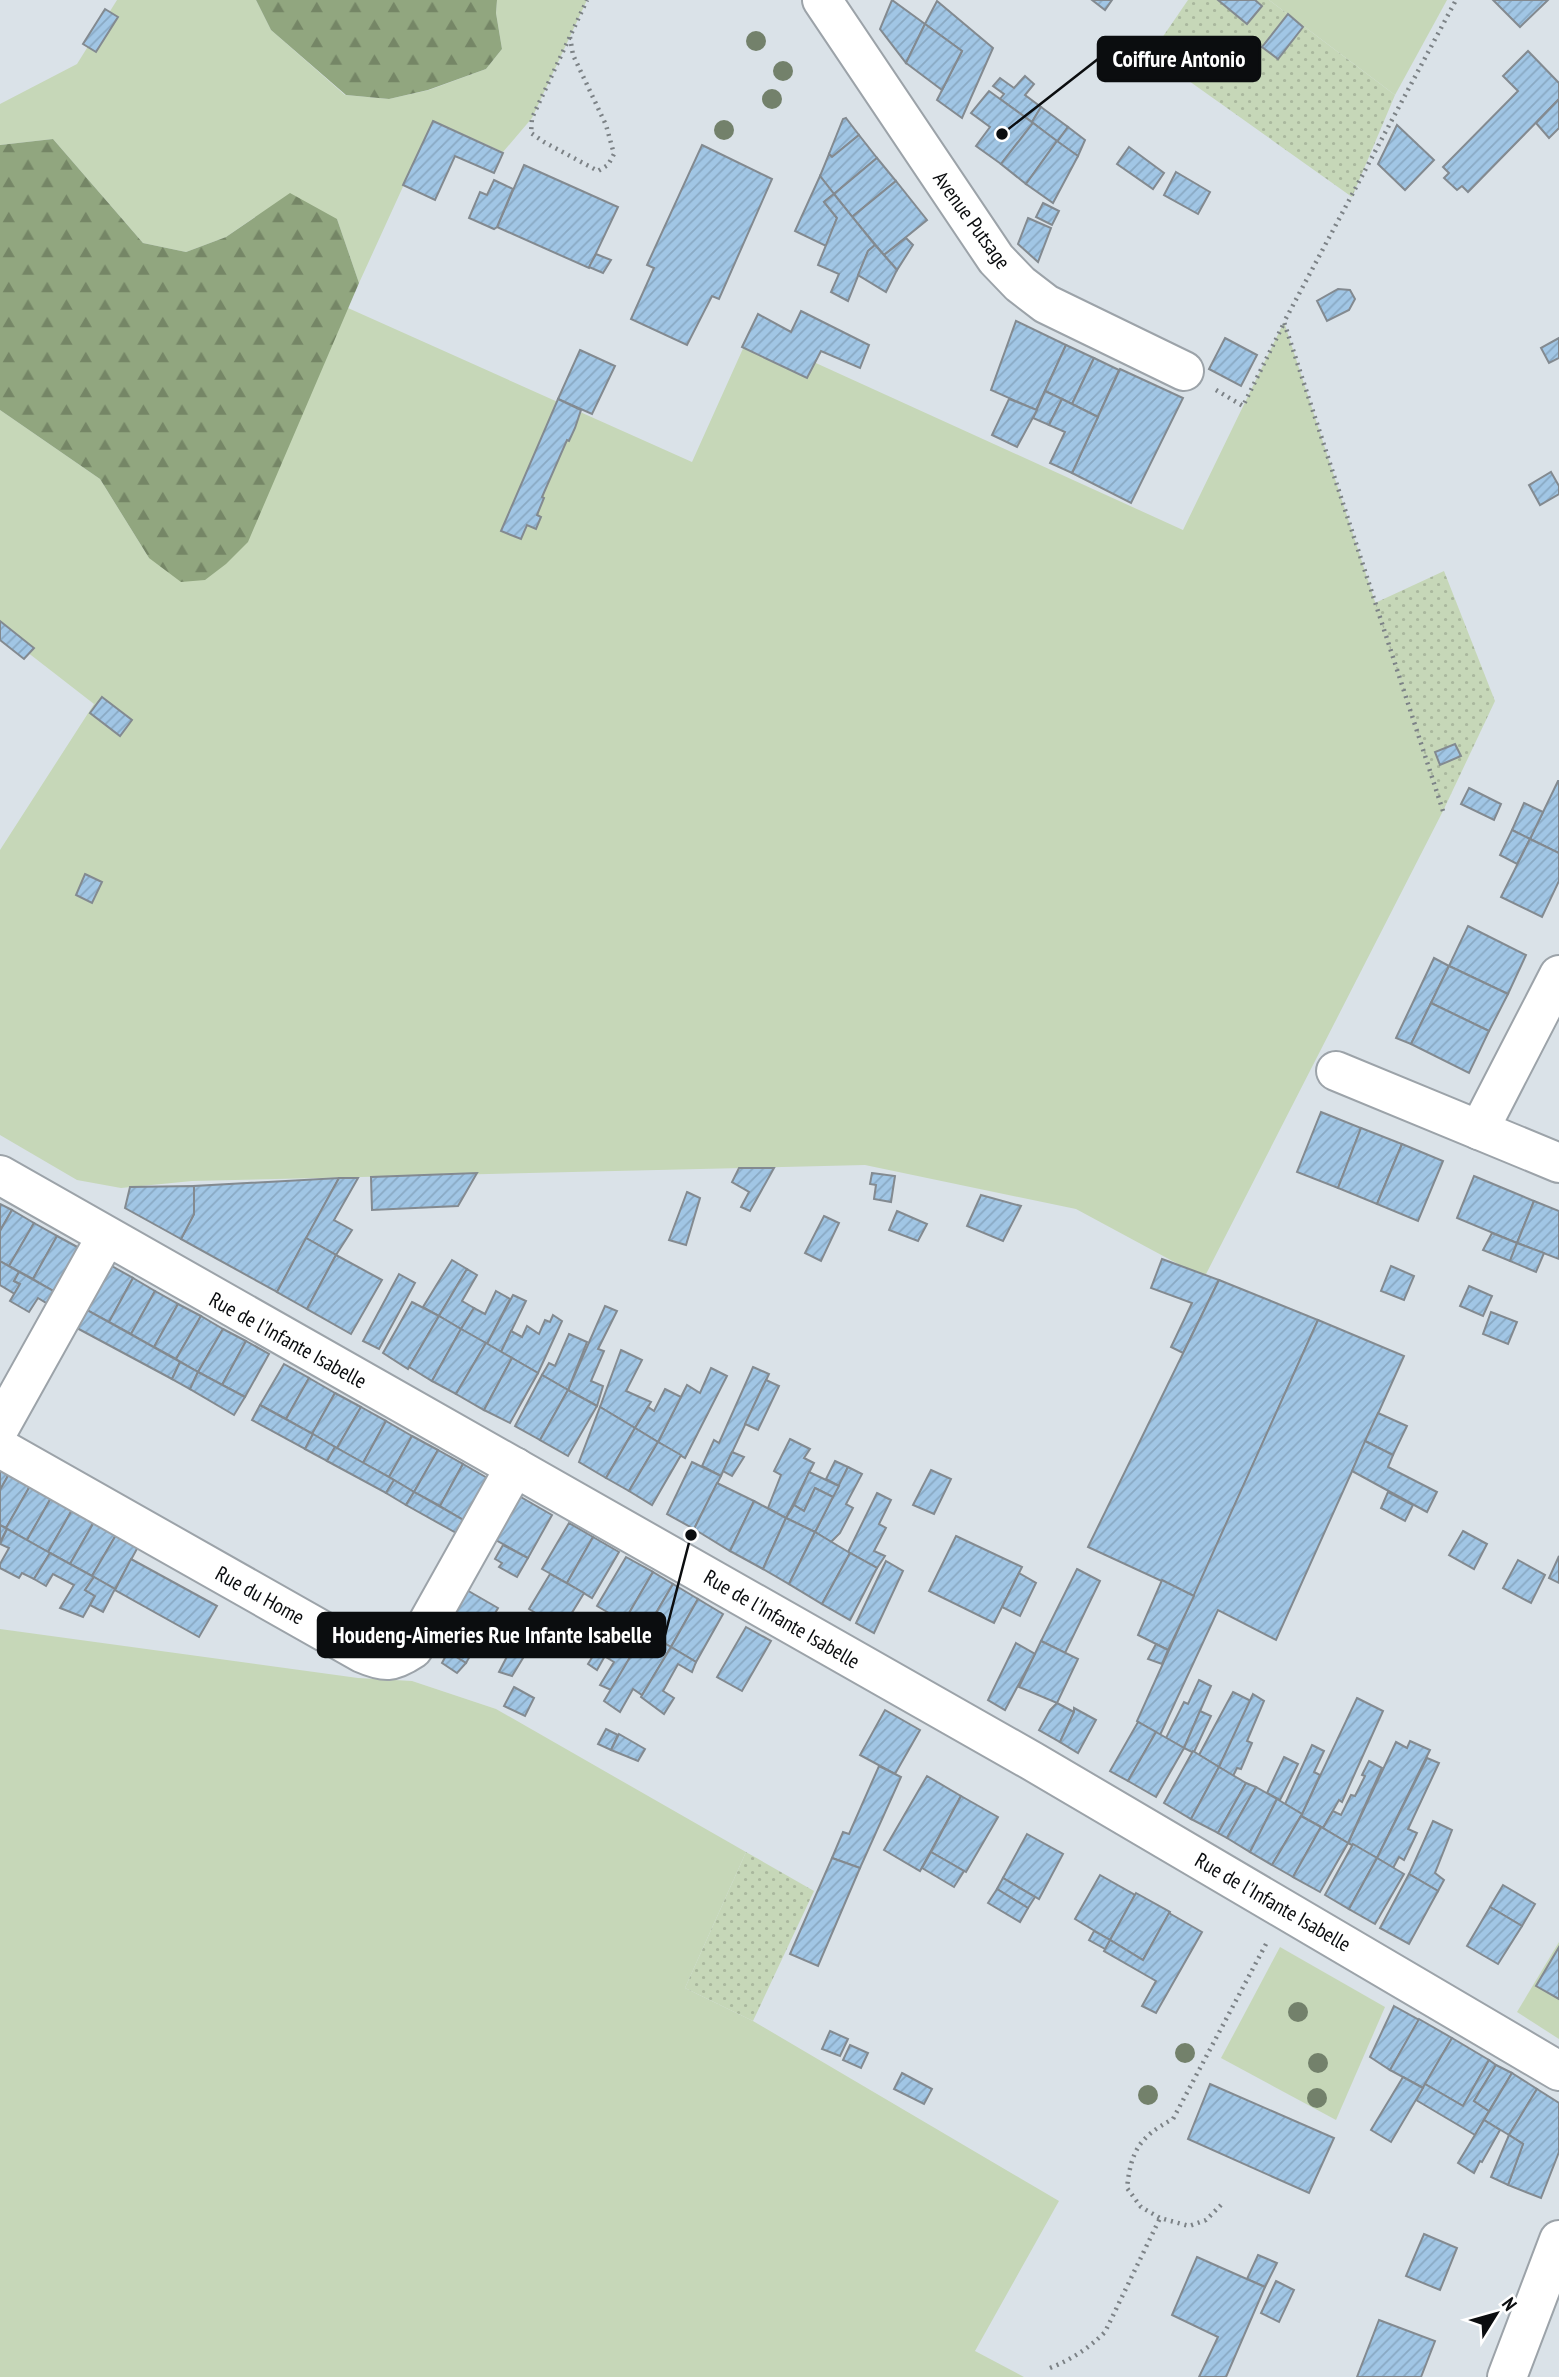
<svg xmlns="http://www.w3.org/2000/svg" width="1559" height="2377" font-family="'PT Sans Narrow',sans-serif">
<style>
.green{fill:#c6d7b8}
.forest{fill:url(#forest-firs)}
.garden{fill:url(#garden-dots)}
.building{fill:url(#building-hatch);stroke:#838a90;stroke-width:2}
.lines{fill:none;stroke-linecap:round;stroke-linejoin:round}
.minor-casing{stroke:#9ca3a9;stroke-width:42}
.path{stroke:#7c8286;stroke-width:4.5;stroke-dasharray:2 5;stroke-linecap:butt}
.minor{stroke:#fff;stroke-width:38}
.tree{fill:#73816b}
.labels{text-anchor:middle;dominant-baseline:central;stroke-width:5;stroke-linejoin:round;paint-order:stroke}
.street-label{font-size:21px;fill:#0b0d0f;stroke:#fff}
.leader{fill:none;stroke:#0b0d0f;stroke-width:2.5}
.callout-dot{fill:#0b0d0f;stroke:#fff;stroke-width:2.5}
.callout{fill:#0b0d0f;stroke:#0b0d0f;stroke-width:2.5}
.callout-label{font-size:23px;text-anchor:middle;font-weight:bold;fill:#fff}
</style>
<defs>
<pattern id="forest-firs" width="22" height="20" patternUnits="userSpaceOnUse" patternTransform="scale(1.75)"><rect width="22" height="20" fill="#91a67f"/><path d="M5 1l3.5 6h-7zM16 11l3.5 6h-7z" fill="#758666"/></pattern>
<pattern id="garden-dots" width="8" height="8" patternUnits="userSpaceOnUse" patternTransform="scale(1.75)"><rect width="8" height="8" fill="#c6d7b8"/><path d="M2 2h.1M6 6h.1" fill="none" stroke="#a9b79d" stroke-width="1.8" stroke-linecap="round"/></pattern>
<pattern id="building-hatch" width="6" height="6" patternUnits="userSpaceOnUse" patternTransform="scale(1.75)"><rect width="6" height="6" fill="#a1c6e5"/><path d="M-1 1l2-2M0 6l6-6M5 7l2-2" fill="none" stroke="#89a9c3"/></pattern>
</defs>
<rect width="100%" height="100%" fill="#dae2e8"/>
<g class="green">
<polygon points="117,0 256,0 271,30 345,95 389,99 429,90 486,69 502,49 496,13 497,0 587,0 532,118 503,152 433,121 359,283 337,219 255,217 226,237 186,252 143,243 53,139 0,145 0,104 77,64"/>
<polygon points="1269,0 1447,0 1395,95"/>
<polygon points="348,308 692,462 750,333 1183,530 1284,322 1443,811 1204,1278 1076,1209 865,1165 192,1181 121,1188 77,1180 0,1135 0,850 94,704 0,631 0,410 100,479 149,558"/>
<polygon points="0,1629 358,1678 412,1681 496,1709 746,1852 685,1988 753,2021 1059,2201 975,2351 1024,2377 0,2377"/>
<polygon points="1559,1942 1559,2039 1517,2012"/>
<polygon points="1280,1947 1385,2007 1336,2120 1221,2058"/>
</g>
<g class="forest">
<polygon points="256,0 497,0 496,13 502,49 486,69 428,90 389,99 346,95 271,30"/>
<polygon points="53,139 143,243 186,252 226,237 290,193 337,219 359,283 248,542 226,564 205,580 181,582 149,558 100,479 0,410 0,145"/>
</g>
<g class="garden">
<polygon points="1188,0 1269,0 1395,95 1352,197 1151,54"/>
<polygon points="1444,571 1495,701 1443,811 1375,603"/>
<polygon points="746,1852 814,1891 753,2021 685,1988"/>
</g>
<g class="building">
<polygon points="892,0 925,24 906,63 880,29"/>
<polygon points="1092,0 1112,0 1105,10"/>
<polygon points="1218,0 1255,0 1262,6 1247,24"/>
<polygon points="1493,0 1548,0 1520,27"/>
<polygon points="937,1 993,48 962,118 937,100 962,51 925,24"/>
<polygon points="105,9 118,17 96,52 83,44"/>
<polygon points="1288,14 1303,27 1278,59 1262,47"/>
<polygon points="925,24 962,51 942,90 906,63"/>
<polygon points="1528,51 1559,83 1559,99 1468,192 1462,186 1457,190 1444,178 1449,173 1443,167 1518,91 1503,76"/>
<polygon points="1025,76 1034,84 1025,95 1041,107 1032,122 1000,99 1004,94 993,86 1000,78 1014,88"/>
<polygon points="989,91 1033,123 1001,164 976,146 990,127 971,113"/>
<polygon points="1559,99 1559,128 1549,138 1536,123"/>
<polygon points="1041,107 1068,127 1057,142 1032,122"/>
<polygon points="846,118 859,135 832,157 829,154 843,119"/>
<polygon points="433,121 503,153 494,173 455,156 435,200 403,185"/>
<polygon points="1033,123 1057,141 1026,184 1001,164"/>
<polygon points="1397,125 1434,160 1405,190 1378,164"/>
<polygon points="1068,127 1085,140 1078,156 1057,142"/>
<polygon points="859,135 877,158 834,194 820,176 829,154 832,157"/>
<polygon points="1057,141 1078,156 1053,203 1026,184"/>
<polygon points="702,145 772,179 719,299 712,296 687,345 631,319 654,268 647,265"/>
<polygon points="1129,147 1164,173 1153,189 1117,164"/>
<polygon points="877,158 896,181 852,217 834,194"/>
<polygon points="524,165 618,207 589,268 497,227"/>
<polygon points="1176,172 1210,192 1198,214 1164,195"/>
<polygon points="820,176 834,194 824,202 837,218 826,246 795,231"/>
<polygon points="494,180 513,189 497,227 494,229 469,218 480,192 487,195"/>
<polygon points="896,181 927,220 884,255 852,217"/>
<polygon points="834,194 875,245 868,251 848,301 831,292 839,274 818,265 837,218 824,202"/>
<polygon points="1043,203 1059,211 1052,225 1036,217"/>
<polygon points="1028,218 1051,228 1038,262 1018,244"/>
<polygon points="906,238 913,245 897,270 884,255"/>
<polygon points="875,245 897,270 886,292 858,275 868,251"/>
<polygon points="596,254 611,260 603,273 589,267"/>
<polygon points="1338,289 1350,290 1355,299 1349,310 1327,321 1317,301"/>
<polygon points="801,311 869,345 860,368 821,351 807,378 742,347 758,314 791,332"/>
<polygon points="1016,321 1066,345 1036,410 991,390"/>
<polygon points="1225,338 1257,355 1241,386 1209,369"/>
<polygon points="1559,338 1559,358 1549,363 1541,348"/>
<polygon points="1066,345 1094,358 1072,404 1045,391"/>
<polygon points="580,350 615,366 592,414 558,399"/>
<polygon points="1094,358 1119,370 1098,417 1072,404"/>
<polygon points="1120,369 1183,398 1131,503 1072,473"/>
<polygon points="1045,391 1062,399 1049,425 1033,418"/>
<polygon points="558,399 581,410 575,428 569,441 567,440 542,497 544,498 537,515 541,517 536,529 527,525 521,539 501,531"/>
<polygon points="1009,399 1037,410 1017,447 992,435"/>
<polygon points="1062,399 1098,417 1072,473 1050,463 1065,432 1049,425"/>
<polygon points="1551,472 1559,486 1559,494 1540,505 1529,485"/>
<polygon points="0,621 34,648 24,659 0,640"/>
<polygon points="102,697 132,720 120,736 90,713"/>
<polygon points="1455,744 1461,756 1440,765 1435,752"/>
<polygon points="1558,781 1559,781 1559,853 1530,839"/>
<polygon points="1469,788 1501,804 1494,820 1461,804"/>
<polygon points="1524,803 1543,812 1530,839 1512,830"/>
<polygon points="1512,830 1530,839 1517,864 1500,855"/>
<polygon points="1530,839 1559,853 1559,881 1542,917 1501,897"/>
<polygon points="85,874 102,882 92,903 76,895"/>
<polygon points="1468,926 1526,955 1508,994 1449,966"/>
<polygon points="1434,958 1449,966 1411,1044 1396,1038"/>
<polygon points="1449,966 1508,994 1489,1031 1431,1003"/>
<polygon points="1431,1003 1489,1031 1469,1073 1411,1044"/>
<polygon points="1321,1112 1361,1128 1338,1188 1297,1172"/>
<polygon points="1361,1128 1402,1144 1377,1204 1338,1188"/>
<polygon points="1402,1144 1443,1161 1418,1221 1377,1204"/>
<polygon points="739,1168 774,1168 750,1211 741,1207 749,1192 732,1182"/>
<polygon points="477,1173 458,1206 372,1210 371,1177"/>
<polygon points="872,1173 895,1176 891,1202 874,1199 876,1185 870,1184"/>
<polygon points="1474,1176 1534,1201 1517,1243 1457,1218"/>
<polygon points="339,1178 277,1292 181,1239 194,1214 194,1186"/>
<polygon points="339,1178 358,1178 334,1220 352,1230 336,1255 306,1238"/>
<polygon points="194,1186 194,1214 181,1239 125,1208 130,1187"/>
<polygon points="687,1192 700,1198 686,1245 669,1240"/>
<polygon points="981,1195 1021,1206 1003,1241 967,1226"/>
<polygon points="1534,1201 1559,1211 1559,1259 1517,1243"/>
<polygon points="0,1204 12,1210 0,1231"/>
<polygon points="12,1210 34,1223 9,1266 0,1261 0,1231"/>
<polygon points="897,1211 927,1224 918,1241 889,1230"/>
<polygon points="824,1216 839,1223 821,1261 805,1253"/>
<polygon points="34,1223 57,1236 33,1279 9,1266"/>
<polygon points="1492,1233 1517,1243 1510,1261 1483,1250"/>
<polygon points="57,1236 81,1249 55,1292 33,1279"/>
<polygon points="306,1238 336,1255 307,1309 277,1292"/>
<polygon points="1517,1243 1544,1253 1536,1272 1510,1261"/>
<polygon points="336,1255 382,1280 351,1334 307,1309"/>
<polygon points="1162,1259 1219,1280 1183,1353 1171,1347 1192,1303 1151,1288"/>
<polygon points="452,1260 467,1269 439,1316 423,1307"/>
<polygon points="0,1261 19,1272 14,1281 20,1284 15,1294 0,1285"/>
<polygon points="110,1265 133,1278 109,1322 85,1309"/>
<polygon points="1391,1266 1414,1276 1404,1300 1381,1291"/>
<polygon points="467,1269 477,1275 462,1301 474,1308 461,1329 439,1316"/>
<polygon points="19,1272 55,1292 48,1304 38,1298 29,1312 10,1301 20,1284 14,1281"/>
<polygon points="399,1274 415,1283 379,1349 363,1341"/>
<polygon points="133,1278 155,1291 131,1334 109,1322"/>
<polygon points="1219,1280 1318,1320 1194,1596 1088,1547"/>
<polygon points="1469,1286 1492,1296 1483,1316 1460,1306"/>
<polygon points="155,1291 178,1304 154,1347 131,1334"/>
<polygon points="496,1291 510,1299 487,1344 461,1329 474,1308 485,1314"/>
<polygon points="513,1295 526,1301 501,1352 487,1344"/>
<polygon points="412,1302 439,1316 408,1369 383,1353"/>
<polygon points="178,1304 201,1316 176,1359 154,1347"/>
<polygon points="605,1306 617,1311 598,1349 604,1351 591,1381 603,1386 597,1406 568,1390"/>
<polygon points="85,1309 180,1362 172,1379 75,1327"/>
<polygon points="1491,1312 1517,1322 1508,1344 1483,1334"/>
<polygon points="553,1315 562,1321 538,1373 501,1352 511,1331 522,1337 527,1326 539,1334 545,1320 550,1322"/>
<polygon points="201,1316 223,1329 198,1372 176,1359"/>
<polygon points="439,1316 461,1329 432,1381 409,1367"/>
<polygon points="1318,1320 1404,1356 1276,1640 1218,1610 1160,1735 1137,1721"/>
<polygon points="223,1329 246,1341 222,1385 198,1372"/>
<polygon points="461,1329 486,1343 456,1394 432,1381"/>
<polygon points="569,1334 587,1342 568,1390 542,1375 549,1363 555,1366"/>
<polygon points="246,1341 269,1354 245,1397 222,1385"/>
<polygon points="486,1343 512,1358 484,1410 456,1394"/>
<polygon points="621,1350 642,1360 626,1391 651,1402 635,1428 600,1407"/>
<polygon points="512,1358 538,1373 510,1423 484,1410"/>
<polygon points="180,1362 198,1372 190,1389 172,1379"/>
<polygon points="284,1364 309,1378 286,1419 260,1405"/>
<polygon points="753,1367 769,1374 721,1476 702,1466 714,1440 719,1443"/>
<polygon points="711,1368 727,1376 685,1458 658,1442 687,1385 700,1393"/>
<polygon points="198,1372 245,1397 234,1415 190,1389"/>
<polygon points="542,1375 568,1390 540,1440 515,1426"/>
<polygon points="309,1378 335,1393 312,1434 286,1419"/>
<polygon points="766,1380 779,1386 758,1430 745,1424"/>
<polygon points="665,1389 681,1397 658,1442 635,1428 648,1407 654,1411"/>
<polygon points="568,1390 597,1406 568,1456 540,1440"/>
<polygon points="335,1393 361,1407 337,1448 312,1434"/>
<polygon points="260,1405 313,1434 305,1449 252,1420"/>
<polygon points="361,1407 386,1421 363,1463 337,1448"/>
<polygon points="600,1407 635,1428 606,1478 579,1462"/>
<polygon points="1378,1413 1407,1426 1393,1455 1365,1441"/>
<polygon points="386,1421 412,1436 389,1477 363,1463"/>
<polygon points="635,1428 658,1442 629,1491 606,1478"/>
<polygon points="313,1434 335,1447 327,1461 305,1449"/>
<polygon points="412,1436 438,1450 414,1492 389,1477"/>
<polygon points="790,1439 810,1449 804,1458 814,1463 786,1518 768,1508 781,1475 774,1471"/>
<polygon points="1365,1441 1393,1455 1388,1467 1437,1492 1427,1512 1352,1471"/>
<polygon points="658,1442 681,1455 652,1505 629,1491"/>
<polygon points="335,1447 394,1480 386,1493 327,1461"/>
<polygon points="438,1450 463,1464 440,1506 414,1492"/>
<polygon points="732,1452 744,1457 732,1476 723,1471"/>
<polygon points="835,1461 848,1467 839,1486 826,1479"/>
<polygon points="692,1462 721,1476 694,1529 667,1514"/>
<polygon points="463,1464 489,1479 465,1521 440,1506"/>
<polygon points="848,1467 862,1474 846,1504 853,1508 840,1533 831,1542 815,1532"/>
<polygon points="0,1470 9,1474 0,1490"/>
<polygon points="931,1470 951,1479 934,1514 913,1505"/>
<polygon points="809,1472 839,1486 833,1497 815,1488 804,1511 794,1505"/>
<polygon points="9,1474 30,1486 6,1528 0,1525 0,1490"/>
<polygon points="394,1480 414,1492 406,1505 386,1493"/>
<polygon points="717,1483 754,1501 730,1551 694,1529"/>
<polygon points="30,1486 51,1498 27,1540 6,1528"/>
<polygon points="815,1488 833,1497 815,1532 786,1518 794,1505 804,1511"/>
<polygon points="414,1492 465,1521 458,1534 406,1505"/>
<polygon points="1388,1492 1413,1505 1405,1521 1381,1508"/>
<polygon points="877,1493 891,1500 879,1524 886,1528 874,1551 885,1556 877,1568 848,1552"/>
<polygon points="519,1496 552,1515 528,1558 494,1539"/>
<polygon points="51,1498 72,1510 48,1552 27,1540"/>
<polygon points="754,1501 786,1518 763,1569 730,1551"/>
<polygon points="72,1510 94,1522 70,1564 48,1552"/>
<polygon points="786,1518 815,1532 789,1584 763,1569"/>
<polygon points="94,1522 116,1535 92,1576 70,1564"/>
<polygon points="569,1523 593,1537 567,1583 542,1569"/>
<polygon points="0,1525 7,1529 0,1542"/>
<polygon points="7,1529 50,1553 34,1579 22,1573 19,1578 0,1568 0,1564 9,1548 0,1544"/>
<polygon points="1463,1531 1487,1544 1474,1569 1449,1555"/>
<polygon points="815,1532 850,1553 822,1604 789,1584"/>
<polygon points="116,1535 138,1547 115,1589 92,1576"/>
<polygon points="956,1536 1022,1567 994,1623 929,1591"/>
<polygon points="593,1537 619,1552 592,1598 567,1583"/>
<polygon points="503,1545 528,1558 517,1577 499,1567 502,1563 495,1559"/>
<polygon points="50,1553 94,1577 85,1590 95,1596 83,1617 60,1608 74,1585 53,1574 46,1586 34,1579"/>
<polygon points="850,1553 877,1568 850,1620 822,1604"/>
<polygon points="1559,1556 1559,1583 1549,1578"/>
<polygon points="626,1557 653,1572 624,1622 597,1606"/>
<polygon points="131,1559 217,1606 199,1637 115,1590"/>
<polygon points="1518,1560 1545,1575 1531,1603 1503,1588"/>
<polygon points="886,1561 903,1571 874,1633 856,1623"/>
<polygon points="1077,1569 1100,1581 1065,1653 1041,1641"/>
<polygon points="653,1572 673,1584 645,1632 625,1620"/>
<polygon points="1019,1573 1036,1583 1020,1616 1002,1607"/>
<polygon points="550,1574 584,1593 562,1629 529,1609"/>
<polygon points="94,1577 115,1589 103,1612 90,1605 95,1596 85,1590"/>
<polygon points="1162,1580 1194,1596 1168,1650 1138,1635"/>
<polygon points="673,1584 698,1599 671,1647 645,1632"/>
<polygon points="465,1589 498,1608 466,1663 433,1644"/>
<polygon points="698,1599 723,1614 696,1662 671,1647"/>
<polygon points="610,1614 624,1622 597,1670 588,1664 596,1651 591,1648"/>
<polygon points="625,1620 645,1632 611,1690 600,1685 614,1662 604,1656"/>
<polygon points="746,1627 771,1641 742,1691 717,1677"/>
<polygon points="645,1632 671,1647 642,1695 633,1689 620,1712 604,1701"/>
<polygon points="1041,1641 1078,1659 1057,1703 1019,1687"/>
<polygon points="1016,1643 1035,1654 1005,1710 988,1700"/>
<polygon points="1156,1644 1168,1650 1162,1664 1148,1659"/>
<polygon points="513,1645 526,1653 512,1676 499,1672"/>
<polygon points="671,1647 696,1662 692,1672 678,1664 663,1691 674,1698 664,1714 641,1697"/>
<polygon points="448,1652 466,1663 457,1673 442,1663"/>
<polygon points="1199,1680 1211,1686 1184,1748 1166,1738 1184,1702 1188,1704"/>
<polygon points="514,1687 534,1698 525,1716 504,1706"/>
<polygon points="1233,1692 1251,1701 1219,1767 1199,1755"/>
<polygon points="1253,1694 1264,1701 1247,1741 1252,1743 1241,1769 1237,1768 1233,1776 1219,1767"/>
<polygon points="1357,1698 1383,1711 1342,1802 1339,1800 1323,1828 1301,1816"/>
<polygon points="1057,1703 1074,1712 1060,1742 1039,1730 1050,1710"/>
<polygon points="1074,1708 1096,1720 1078,1753 1060,1742 1074,1712"/>
<polygon points="885,1710 920,1730 895,1774 860,1755"/>
<polygon points="1200,1711 1211,1716 1194,1752 1192,1752 1184,1748"/>
<polygon points="1138,1722 1156,1732 1128,1781 1110,1771"/>
<polygon points="606,1729 618,1735 611,1750 598,1744"/>
<polygon points="1156,1732 1184,1748 1156,1797 1128,1781"/>
<polygon points="619,1734 645,1749 638,1761 611,1750"/>
<polygon points="1410,1741 1430,1750 1377,1858 1348,1843 1396,1742 1407,1748"/>
<polygon points="1312,1745 1324,1751 1314,1772 1320,1775 1302,1814 1285,1804"/>
<polygon points="1193,1751 1219,1767 1191,1819 1164,1803"/>
<polygon points="1284,1757 1298,1764 1280,1800 1267,1793"/>
<polygon points="1427,1758 1439,1763 1408,1829 1417,1833 1404,1860 1399,1857 1393,1868 1377,1858"/>
<polygon points="1369,1761 1382,1768 1348,1843 1323,1828 1333,1811 1341,1815 1351,1795 1355,1796 1365,1776 1362,1775"/>
<polygon points="879,1766 901,1777 860,1868 832,1858 843,1832 849,1834"/>
<polygon points="1219,1767 1246,1783 1218,1833 1191,1819"/>
<polygon points="927,1776 961,1796 920,1871 884,1850"/>
<polygon points="1246,1783 1256,1787 1227,1838 1218,1833"/>
<polygon points="1256,1787 1277,1799 1250,1852 1227,1838"/>
<polygon points="961,1796 998,1817 966,1872 931,1852"/>
<polygon points="1277,1799 1302,1814 1272,1865 1250,1852"/>
<polygon points="1301,1816 1321,1827 1293,1877 1272,1865"/>
<polygon points="1433,1821 1452,1830 1435,1873 1444,1880 1438,1891 1409,1874"/>
<polygon points="1321,1827 1348,1843 1320,1892 1293,1877"/>
<polygon points="1027,1834 1063,1854 1039,1899 1003,1878"/>
<polygon points="1353,1844 1377,1858 1349,1909 1325,1895"/>
<polygon points="931,1852 964,1871 954,1887 922,1868"/>
<polygon points="832,1858 860,1868 818,1966 790,1954"/>
<polygon points="1377,1858 1404,1874 1375,1924 1349,1909"/>
<polygon points="1409,1874 1438,1891 1409,1944 1380,1928"/>
<polygon points="1100,1875 1135,1895 1110,1940 1075,1919"/>
<polygon points="1003,1878 1035,1897 1028,1908 997,1889"/>
<polygon points="1503,1885 1535,1904 1522,1926 1490,1907"/>
<polygon points="997,1889 1028,1908 1020,1922 988,1903"/>
<polygon points="1136,1893 1170,1912 1143,1960 1110,1940"/>
<polygon points="1490,1907 1522,1926 1498,1964 1467,1946"/>
<polygon points="1169,1913 1202,1932 1156,2013 1142,2006 1156,1981 1104,1951 1110,1940 1143,1960"/>
<polygon points="1094,1931 1110,1940 1105,1949 1089,1940"/>
<polygon points="1559,1947 1559,1999 1536,1986"/>
<polygon points="1394,2006 1419,2020 1390,2070 1370,2057"/>
<polygon points="1419,2019 1452,2038 1423,2088 1390,2070"/>
<polygon points="830,2031 848,2039 840,2056 822,2049"/>
<polygon points="1452,2038 1489,2060 1463,2106 1425,2084"/>
<polygon points="850,2045 868,2053 861,2068 843,2060"/>
<polygon points="1489,2060 1496,2065 1474,2101 1489,2111 1475,2135 1416,2100 1425,2084 1463,2106"/>
<polygon points="1496,2065 1512,2073 1489,2111 1474,2101"/>
<polygon points="902,2073 932,2089 924,2104 894,2089"/>
<polygon points="1512,2073 1537,2089 1509,2135 1484,2120"/>
<polygon points="1403,2077 1423,2088 1391,2142 1371,2130"/>
<polygon points="1210,2084 1334,2138 1309,2193 1188,2139"/>
<polygon points="1537,2089 1559,2103 1559,2152 1541,2198 1508,2185 1523,2144 1509,2135"/>
<polygon points="1484,2120 1500,2130 1482,2162 1480,2161 1474,2173 1458,2163"/>
<polygon points="1509,2135 1523,2144 1508,2185 1491,2177"/>
<polygon points="1424,2234 1457,2248 1440,2290 1406,2276"/>
<polygon points="1258,2255 1277,2263 1265,2287 1247,2279"/>
<polygon points="1197,2257 1265,2287 1226,2377 1199,2377 1218,2337 1172,2315"/>
<polygon points="1276,2281 1294,2290 1279,2322 1261,2313"/>
<polygon points="1379,2320 1435,2341 1421,2377 1357,2377"/>
</g>
<g class="lines">
<g class="minor-casing">
<g id="minor">
<polyline points="822,0 996,259 1020,284 1046,304 1184,371"/>
<polyline points="1336,1071 1559,1163"/>
<polyline points="1479,1130 1559,975"/>
<polyline points="0,1175 1032,1761 1559,2071"/>
<polyline points="0,1427 106,1237"/>
<path d="M0,1448L362,1653C385,1663 392,1663 413,1649L515,1467"/>
<polyline points="1507,2377 1559,2240"/>
</g>
</g>
<g class="path">
<polyline points="570,37 573,55 606,125 614,154 608,165 598,171 544,142 531,133 532,118 587,0"/>
<polyline points="1216,390 1243,406 1284,323"/>
<polyline points="1443,811 1284,322 1456,0"/>
<path d="M1221,2205L1206,2220L1189,2226L1160,2218L1141,2207L1127,2188C1131,2151 1139,2137 1173,2119L1266,1944"/>
<path d="M1050,2368C1072,2359 1088,2349 1105,2332L1160,2218"/>
</g>
<use href="#minor" class="minor"/>
</g>
<g class="tree">
<circle cx="756" cy="41" r="10"/>
<circle cx="783" cy="71" r="10"/>
<circle cx="772" cy="99" r="10"/>
<circle cx="724" cy="130" r="10"/>
<circle cx="1298" cy="2012" r="10"/>
<circle cx="1185" cy="2053" r="10"/>
<circle cx="1318" cy="2063" r="10"/>
<circle cx="1148" cy="2095" r="10"/>
<circle cx="1317" cy="2098" r="10"/>
</g>
<g class="labels">
<g class="street-label">
<text transform="translate(972 220) rotate(54)">Avenue Putsage</text>
<text transform="translate(288 1340) rotate(29)">Rue de l'Infante Isabelle</text>
<text transform="translate(260 1595) rotate(29)">Rue du Home</text>
<text transform="translate(782 1619) rotate(30)">Rue de l'Infante Isabelle</text>
<text transform="translate(1273 1902) rotate(30)">Rue de l'Infante Isabelle</text>
</g>
</g>
<path class="leader" d="M1002 134L1098 59M691 1535L665 1635"/>
<g class="callout-dot">
<circle cx="1002" cy="134" r="7"/>
<circle cx="691" cy="1535" r="7"/>
</g>
<g class="callout">
<rect x="1098" y="37" width="162" height="44" rx="7"/>
<rect x="318" y="1613" width="347" height="44" rx="7"/>
</g>
<g class="callout-label">
<text x="1179" y="67">Coiffure Antonio</text>
<text x="492" y="1643">Houdeng-Aimeries Rue Infante Isabelle</text>
</g>
<g transform="translate(1496 2314) rotate(53)" stroke="#ffffff" stroke-width="5" paint-order="stroke">
<path d="M0-5L12 26L0 18L-12 26Z" fill="#0b0d0f"/>
<text y="-10" font-size="19" font-weight="bold" text-anchor="middle" fill="#0b0d0f">N</text>
</g>
</svg>
